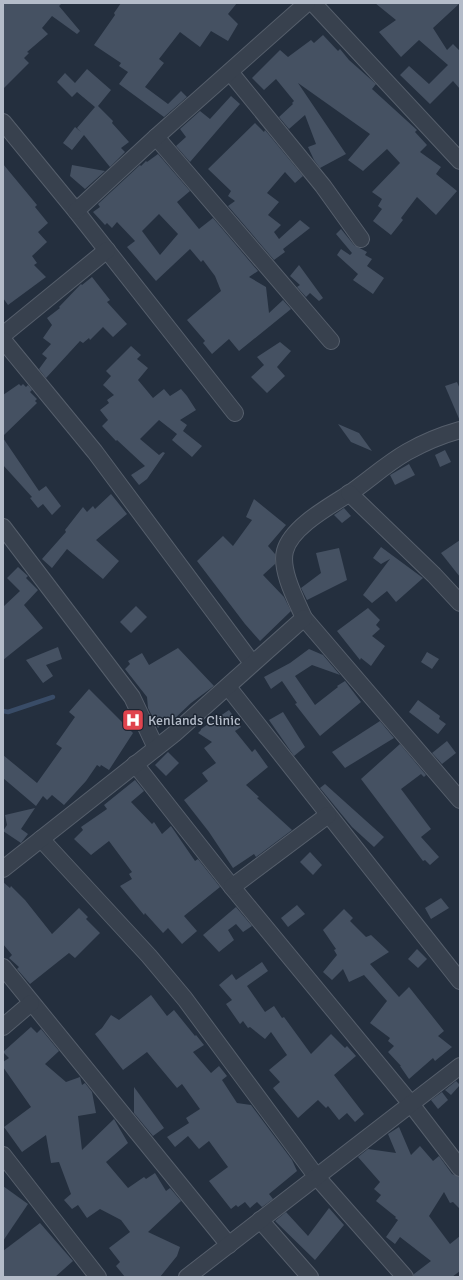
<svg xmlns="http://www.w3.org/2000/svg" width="463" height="1280" font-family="Signika,sans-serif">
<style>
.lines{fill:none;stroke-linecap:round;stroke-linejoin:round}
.stream{stroke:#394c67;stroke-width:4.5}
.building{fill:#455162;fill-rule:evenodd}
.street-casing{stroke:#565f6c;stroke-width:18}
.street{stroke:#38414e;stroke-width:16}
.labels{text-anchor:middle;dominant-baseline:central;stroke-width:3;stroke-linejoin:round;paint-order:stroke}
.poi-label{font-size:14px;fill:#b4bcc9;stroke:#1d2633;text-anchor:start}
</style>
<rect width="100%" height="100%" fill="#242f3e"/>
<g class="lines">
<polyline class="stream" points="3,711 8,712 53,697"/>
</g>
<g class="building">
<polygon points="3,3 62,3 59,6 80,31 77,34 52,16 42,28 48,34 27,52 29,53 24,58 29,63 3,89"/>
<polygon points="121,3 237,3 228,14 238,24 228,41 211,31 200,47 180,32 159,59 164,63 145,87 168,104 181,91 187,97 164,117 119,84 128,72 119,66 121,63 94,45 115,15 114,13"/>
<polygon points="375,3 460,3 433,28 447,50 453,44 460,51 460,89 453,81 430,104 400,75 409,66 429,84 448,65 419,40 401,57 379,32 396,20"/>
<polygon points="323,35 338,51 340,49 349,60 376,84 372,89 417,130 415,132 427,145 420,152 441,167 436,174 457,191 436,215 417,197 401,218 403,220 391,235 373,221 382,209 378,206 382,199 372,192 400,163 387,149 363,171 348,160 370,134 298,83 346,154 320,168 314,160 308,147 316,144 305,115 289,129 279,117 293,104 292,103 294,101 276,79 264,90 252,78 280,50 288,57 311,40 314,43"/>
<polygon points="87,69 111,90 98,106 113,121 112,123 129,142 121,148 125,152 110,167 84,135 72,150 63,143 75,127 81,132 77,128 95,107 77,92 72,97 57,82 65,73 75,83"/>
<polygon points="231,96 240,104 190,162 176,146 186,137 180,129 200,111 210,119"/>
<polygon points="255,123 264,132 265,130 303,176 295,183 285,172 267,193 279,202 268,215 281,225 274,232 279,239 300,220 310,228 283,249 285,252 274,260 228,206 235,201 228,196 231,191 208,169"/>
<path d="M158,154L190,191L177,202L199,229L213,218L258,271L249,277L266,287L269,313L283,300L291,309L239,351L229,339L212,354L203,343L205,341L187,320L221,291L215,276L203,260L201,262L190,249L156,281L127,247L135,241L117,222L112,228L107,223L105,225L93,212L100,207L98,204L140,165L141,166L146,161L147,162ZM159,214L178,234L160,255L142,231Z"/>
<polygon points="3,164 37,205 35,207 48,223 38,232 47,242 32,256 37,263 34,265 46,277 8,305 3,298"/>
<polygon points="72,165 105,171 85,189 70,176"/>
<polygon points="341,229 354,245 367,252 365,255 372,259 367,266 384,278 373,294 353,280 358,274 337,255 341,249 350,255 352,253 336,234"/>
<polygon points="299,265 323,298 319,301 310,293 306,297 297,287 300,285 290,276"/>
<polygon points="92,277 110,300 107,302 127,324 113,337 103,327 90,340 89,338 83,343 80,341 46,378 39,369 47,358 42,354 51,344 43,338 52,325 47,318 60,308 59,307 81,284 82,285"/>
<polygon points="280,342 291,351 277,367 285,376 267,393 251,377 264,365 257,357"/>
<polygon points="131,346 141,355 137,359 148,368 138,380 153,398 164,389 170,396 181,389 187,396 196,410 180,420 187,425 183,431 202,446 192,457 172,440 177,434 159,420 140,439 159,455 163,452 165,453 147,479 139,485 131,475 145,466 117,440 116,441 102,426 108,420 100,410 109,403 107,400 114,395 103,385 111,376 106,371"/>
<polygon points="457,382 460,389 460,421 445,386"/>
<polygon points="19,384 21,386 23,384 26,387 28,385 32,390 30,392 37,399 35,401 37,403 3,436 3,395"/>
<polygon points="338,424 359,433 372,451 351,442"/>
<polygon points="3,438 39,491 46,486 61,506 52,515 43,504 38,508 30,498 32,497 3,465"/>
<polygon points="445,450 451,462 440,467 435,455"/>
<polygon points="409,464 415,475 395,485 390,475"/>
<polygon points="111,494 127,514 96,540 119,561 103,579 67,549 52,568 42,559 66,532 65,530 83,507 87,512 93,506 95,509"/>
<polygon points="254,499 286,525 268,546 275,554 275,564 263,575 284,597 291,611 260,641 245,624 197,561 223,536 233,546 252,520 246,517"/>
<polygon points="344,508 351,516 342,523 334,515"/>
<polygon points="460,540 460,577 441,553"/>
<polygon points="381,547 423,578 396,602 387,591 372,603 363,595 390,559 381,564 373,558"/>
<polygon points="339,548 347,580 307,600 301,588 321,573 316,553"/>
<polygon points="18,567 28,576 26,578 38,590 24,605 43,628 3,660 3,607 20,591 7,578"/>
<polygon points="136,606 147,617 131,633 120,622"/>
<polygon points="368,608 380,620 376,625 380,629 372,636 385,646 371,666 361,658 360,660 337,631"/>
<polygon points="58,647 62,659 46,665 53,676 43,683 26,660"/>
<polygon points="178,648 214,686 191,703 171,722 167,718 158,728 148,708 147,697 125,669 130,664 128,661 142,653 149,665"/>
<polygon points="309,649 323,655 340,675 312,665 295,676 315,705 338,687 337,686 345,681 361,702 320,736 295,704 297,703 282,681 271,689 264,677 290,663"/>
<polygon points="427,652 439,659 432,669 421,662"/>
<polygon points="89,689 133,733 109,770 101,765 100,767 97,765 86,781 64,805 52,795 47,800 43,796 36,806 3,778 3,755 37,783 62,748 56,744 75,717 69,712"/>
<polygon points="418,700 440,716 439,719 446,724 438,734 409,712"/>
<polygon points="229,710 241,727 235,731 252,752 255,749 268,767 246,785 259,797 257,798 292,830 256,857 254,854 233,868 209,832 184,800 208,781 202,773 216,763 204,748 212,742 198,733 201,730 201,729"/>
<polygon points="283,712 305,747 294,756 269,720"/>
<polygon points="380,721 394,738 345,768 332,752"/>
<polygon points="447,741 456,753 442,764 432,753"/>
<polygon points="400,744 426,775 424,777 421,774 401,789 431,829 421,837 439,857 430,865 425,860 423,861 361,779"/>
<polygon points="168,752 179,763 166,776 155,765"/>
<polygon points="135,780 144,791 131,802 152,824 154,822 162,834 171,826 195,861 198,859 220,887 184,916 197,931 182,944 168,928 163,933 145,913 144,915 120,886 132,879 129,874 132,872 109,841 91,855 74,839 83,830 81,827 107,809 104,805"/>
<polygon points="325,784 384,837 374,847 352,827 320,788"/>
<polygon points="35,808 21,829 28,834 21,843 3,831 7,825 5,815"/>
<polygon points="310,852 322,865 313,875 300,862"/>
<polygon points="3,882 10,888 11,886 25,900 52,934 79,908 88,917 86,919 100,933 75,958 69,953 30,984 17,969 19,967 9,958 12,955 3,944"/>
<polygon points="441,898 449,908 431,919 425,908"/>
<polygon points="297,905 305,914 288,927 281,918"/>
<polygon points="236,907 252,926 243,932 236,924 228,930 234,940 219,952 203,935"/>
<polygon points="344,909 353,918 350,921 366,937 371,935 389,952 370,964 399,997 409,987 444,1031 438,1036 452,1047 435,1061 433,1058 409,1079 400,1066 401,1066 388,1052 394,1046 388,1041 390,1038 370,1023 387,1001 364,975 349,982 343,969 332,980 323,972 337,955 334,950 336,949 323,930"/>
<polygon points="417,949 427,959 418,968 408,959"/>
<polygon points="262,962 268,971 247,986 265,1012 274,1006 282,1018 284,1017 311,1054 331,1034 345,1048 347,1046 356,1056 334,1075 364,1114 355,1122 347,1113 339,1120 328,1106 326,1108 318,1100 298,1118 273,1088 280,1082 269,1070 287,1055 271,1032 265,1039 250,1027 248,1028 243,1021 240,1024 226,1004 232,1000 219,985 232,974 236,980"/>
<polygon points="151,995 167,1016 174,1010 195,1036 196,1035 204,1045 193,1052 211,1073 219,1066 227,1076 222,1080 237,1103 251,1105 292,1160 297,1171 269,1194 273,1199 262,1207 257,1202 250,1208 245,1202 238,1207 236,1205 231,1209 209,1181 228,1167 209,1141 199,1149 188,1136 175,1147 167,1137 189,1123 186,1118 200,1109 182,1084 177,1088 147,1052 123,1070 95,1034 102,1028 111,1015 119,1020"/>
<polygon points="31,1027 37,1033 41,1029 59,1051 45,1064 66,1082 80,1077 82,1085 85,1083 92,1092 96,1113 78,1116 82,1150 114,1119 128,1143 106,1162 128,1188 144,1177 146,1179 155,1173 166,1191 170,1188 181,1201 148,1232 180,1247 177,1256 160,1277 125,1277 116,1266 120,1262 109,1248 130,1232 121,1220 100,1209 87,1218 78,1205 72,1209 64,1200 71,1194 59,1162 51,1163 46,1135 22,1152 4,1127 31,1107 3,1067 3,1062 9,1058 3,1052"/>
<polygon points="456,1081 460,1085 451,1095 445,1090"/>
<polygon points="134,1087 164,1128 153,1136 134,1113"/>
<polygon points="442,1092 448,1100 438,1109 431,1100"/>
<polygon points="399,1127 411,1155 420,1146 433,1161 439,1156 452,1174 460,1177 460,1209 453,1202 450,1203 444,1192 429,1216 450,1244 460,1236 460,1271 452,1277 414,1277 414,1274 431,1261 400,1237 395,1244 386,1237 398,1220 395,1218 396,1217 376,1201 381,1195 374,1189 380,1182 358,1157 368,1149 396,1153 388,1134"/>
<polygon points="3,1186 28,1204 3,1241"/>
<polygon points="329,1208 344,1225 315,1260 275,1221 286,1212 308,1236"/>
<polygon points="40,1223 73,1261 55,1277 3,1277 3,1251"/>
</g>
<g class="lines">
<g class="street-casing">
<g id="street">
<polyline points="313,3 460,161"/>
<polyline points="230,72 323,186 361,239"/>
<polyline points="3,122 76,211 235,413"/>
<polyline points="156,137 331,341"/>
<polyline points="76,211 156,137 307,3"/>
<polyline points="3,335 107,250"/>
<polyline points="3,340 95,452 252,663"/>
<path d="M460,430C442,435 423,443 407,452C386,464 369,480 350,493C330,506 291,527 285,551C280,570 296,600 304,618L460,800"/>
<polyline points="349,493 434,575 460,603"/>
<polyline points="3,527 132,697 156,748"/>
<polyline points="228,687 460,981"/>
<polyline points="135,764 232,887 411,1104 460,1168"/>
<polyline points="41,839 149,956 185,999 316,1176 405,1277"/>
<polyline points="3,869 174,734 304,618"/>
<polyline points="232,887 328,815"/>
<polyline points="3,967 229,1245"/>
<polyline points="3,1027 31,1003"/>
<polyline points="3,1155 98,1277"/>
<polyline points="260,1220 310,1277"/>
<polyline points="187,1277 460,1066"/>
</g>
</g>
<use href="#street" class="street"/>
</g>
<defs>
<g id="hospital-square" transform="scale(1.15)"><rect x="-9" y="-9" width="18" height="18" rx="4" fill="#e0444e" stroke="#1d2633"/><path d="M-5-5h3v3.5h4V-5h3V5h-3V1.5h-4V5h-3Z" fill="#fff"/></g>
</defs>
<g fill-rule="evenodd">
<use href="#hospital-square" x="133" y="720"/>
</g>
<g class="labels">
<g class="poi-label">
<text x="148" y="720">Kenlands Clinic</text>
</g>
</g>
<rect width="463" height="1280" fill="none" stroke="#b4bcc9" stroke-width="8"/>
</svg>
